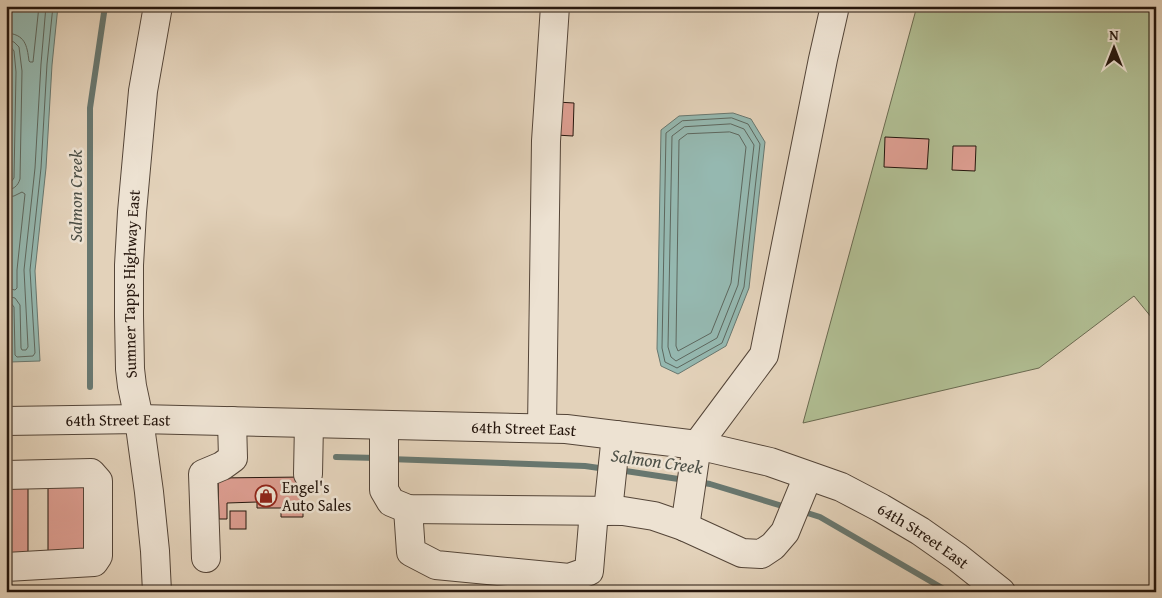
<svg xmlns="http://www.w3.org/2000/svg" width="1162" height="598" font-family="'Gentium Book Plus',serif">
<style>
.green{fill:#b0bd92;stroke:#6a6a50}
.water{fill:#95b8b0;stroke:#68776f}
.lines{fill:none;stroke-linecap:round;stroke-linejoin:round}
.shore{stroke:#5d675e;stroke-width:1}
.stream{stroke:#68776f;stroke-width:6}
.building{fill:#dc9d90;stroke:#25160d}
.minor-casing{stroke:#544538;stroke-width:30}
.minor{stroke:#ede2d2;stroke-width:28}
.labels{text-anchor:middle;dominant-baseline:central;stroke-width:5;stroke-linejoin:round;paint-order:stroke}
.street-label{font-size:16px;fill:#25160d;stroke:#ede2d2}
.poi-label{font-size:16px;fill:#25160d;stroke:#ede2d2;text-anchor:start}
.water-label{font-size:18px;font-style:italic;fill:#4c4f46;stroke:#ede2d2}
</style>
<rect width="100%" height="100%" fill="#e3d2ba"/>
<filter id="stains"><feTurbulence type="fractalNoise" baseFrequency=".004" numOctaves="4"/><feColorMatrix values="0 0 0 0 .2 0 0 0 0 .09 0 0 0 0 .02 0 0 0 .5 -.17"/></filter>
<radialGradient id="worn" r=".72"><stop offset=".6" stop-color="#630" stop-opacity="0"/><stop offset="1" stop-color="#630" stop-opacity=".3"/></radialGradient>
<polygon class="green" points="917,6 1156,6 1156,323 1134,296 1039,368 803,423"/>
<g class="water">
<polygon points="6,6 58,6 52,65 46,168 35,271 40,361 10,362 7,240 11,72 6,30"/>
<polygon points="733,113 751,119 765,142 749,288 726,346 678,374 661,366 657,349 661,130 679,116"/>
</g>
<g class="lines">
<g class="shore">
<path d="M6,33C25,34 27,45 29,61L30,62H33L39,6"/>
<path d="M6,40L14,42L19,47L22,71L20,179C18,186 13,190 6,190"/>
<polyline points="6,47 11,47 14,51 16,72 14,178 11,182 6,183"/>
<polygon points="732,118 748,124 760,144 744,287 722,343 677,368 665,362 662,348 666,133 682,121"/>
<polygon points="731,124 744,129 754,145 738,285 717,338 676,361 671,357 668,347 672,136 684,127"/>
<polygon points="730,132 739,135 746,147 731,283 711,333 678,351 676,346 679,140 687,134"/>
<polyline points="6,197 14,196 22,192 25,194 17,270 17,288 15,290 6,288"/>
<polyline points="6,296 15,298 20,305 21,348 22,350 26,350 28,347 24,270 35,168 41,64 46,6"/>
<polyline points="6,302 11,303 14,307 15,355 17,357 33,356 35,353 30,270 41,168 47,64 53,6"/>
</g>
<g class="stream">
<polyline points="90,387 90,108 105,6"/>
<polyline points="336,457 377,458"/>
<polyline points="389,459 585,466 606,469"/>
<polyline points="619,470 685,480"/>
<polyline points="698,482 710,484 789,508"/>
<polyline points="801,511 820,517 949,592"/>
</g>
</g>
<g class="building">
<polygon points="557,102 574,103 573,136 556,135"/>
<polygon points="885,137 929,139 927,169 884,167"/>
<polygon points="953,146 976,146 975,171 952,170"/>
<polygon points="303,477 303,517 281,517 281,508 257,508 257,502 227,503 227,519 219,519 218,478"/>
<rect x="6" y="484" width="22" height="75"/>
<rect x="48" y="484" width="38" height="75"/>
<rect x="230" y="511" width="16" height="18"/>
</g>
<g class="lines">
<g class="minor-casing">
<g id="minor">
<path id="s1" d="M6,421L139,419L566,429L697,445L770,462L841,487L881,508L920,531L957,557L1001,592"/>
<polyline points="384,425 384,490 391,502 408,509 623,511 654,516 683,526 742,553 761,554 773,546 785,532 808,476"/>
<polyline points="542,428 546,141 555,6"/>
<polyline points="308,474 309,423"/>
<polyline points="6,475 91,473 98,481 98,556 94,562 6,567"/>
<polyline points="408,509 411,552 436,565 569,578 589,571 594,511"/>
<polyline points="608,511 616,435"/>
<polyline points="685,527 697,445 764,355 823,59 835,6"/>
<polyline points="206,558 203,474 222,466 233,458 232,421"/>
<path id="s2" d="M157,592L155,551L149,492L139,419L132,386L130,369L129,316V265L132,212L143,91L158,6"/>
</g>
</g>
<use href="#minor" class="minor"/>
</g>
<defs>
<g id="shop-ring" transform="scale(1.125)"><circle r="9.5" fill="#ede2d2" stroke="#8f2418" stroke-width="1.5"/><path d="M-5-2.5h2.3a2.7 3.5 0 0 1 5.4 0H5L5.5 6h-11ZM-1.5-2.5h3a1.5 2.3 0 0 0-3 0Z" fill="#8f2418"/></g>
</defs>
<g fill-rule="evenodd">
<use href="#shop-ring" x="266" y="496"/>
</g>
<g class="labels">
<g class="street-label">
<text stroke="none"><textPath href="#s2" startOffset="310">Sumner Tapps Highway East</textPath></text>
<text stroke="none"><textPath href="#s1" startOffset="112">64th Street East</textPath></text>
<text stroke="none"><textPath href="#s1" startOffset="518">64th Street East</textPath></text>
<text stroke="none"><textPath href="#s1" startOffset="938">64th Street East</textPath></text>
</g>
<g class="poi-label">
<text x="282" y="487">Engel's<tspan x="282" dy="18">Auto Sales</tspan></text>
</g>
<g class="water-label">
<text transform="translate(75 196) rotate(-90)">Salmon Creek</text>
<text transform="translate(657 461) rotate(8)">Salmon Creek</text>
</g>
</g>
<rect width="1162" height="598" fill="none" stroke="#e3d2ba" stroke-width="25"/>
<rect x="8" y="8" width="1147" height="583" fill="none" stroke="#25160d" stroke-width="2.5"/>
<rect x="12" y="12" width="1137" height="573" fill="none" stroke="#25160d"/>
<g transform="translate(1114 48)" stroke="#ede2d2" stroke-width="4" paint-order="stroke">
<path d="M0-4L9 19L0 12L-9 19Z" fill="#25160d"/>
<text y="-8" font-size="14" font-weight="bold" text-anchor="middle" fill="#25160d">N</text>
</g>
<rect width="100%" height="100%" filter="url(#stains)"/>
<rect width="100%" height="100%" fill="url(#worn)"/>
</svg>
